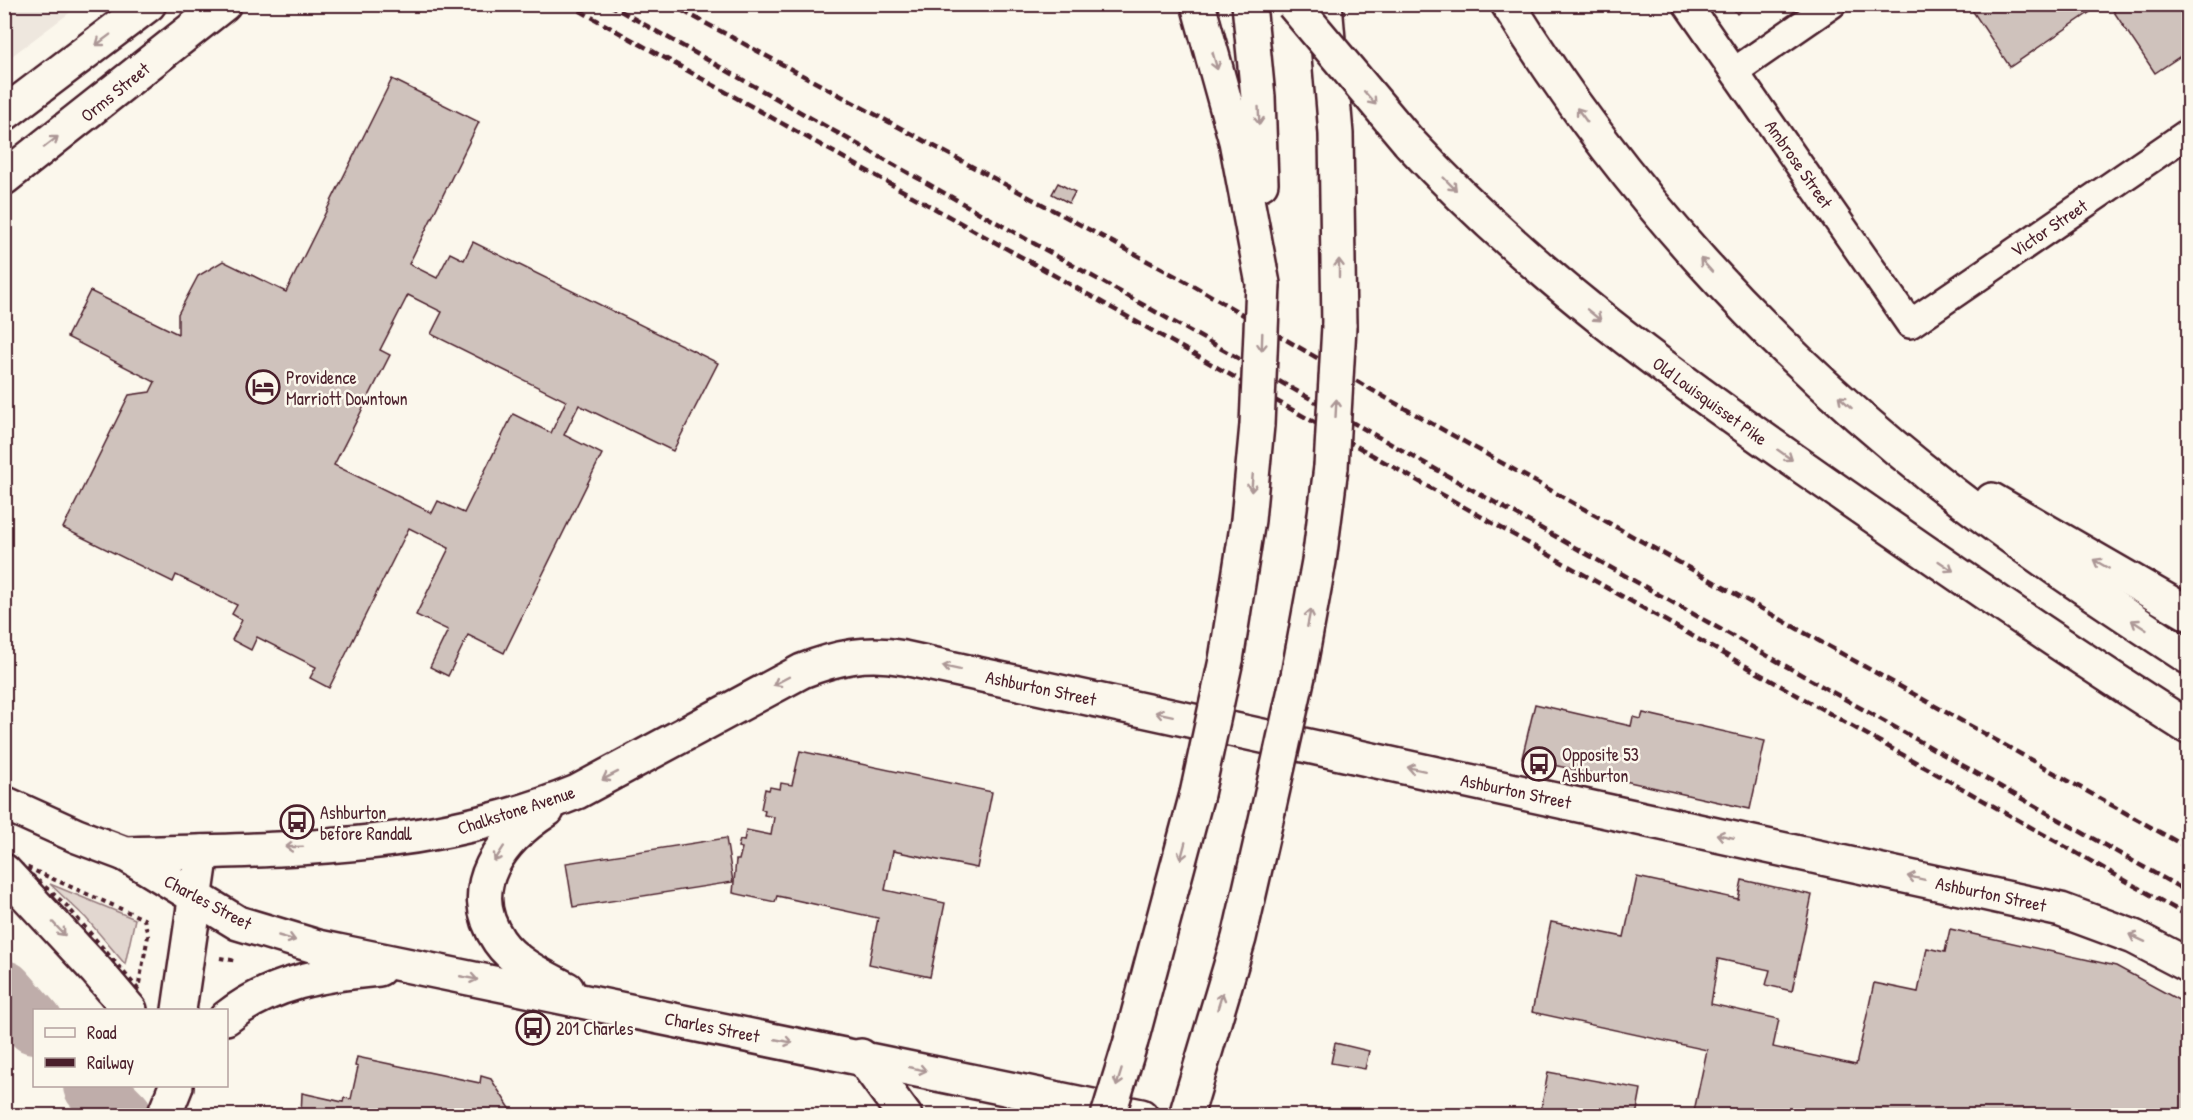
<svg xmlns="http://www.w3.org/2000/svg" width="2193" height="1120" font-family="'Patrick Hand',sans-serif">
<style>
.built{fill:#eee7de}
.green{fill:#e2d7d0;stroke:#967b7e;stroke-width:1.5}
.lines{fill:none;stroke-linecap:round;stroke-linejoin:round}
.river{stroke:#bfadaa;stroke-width:60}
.building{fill:#cfc2bc;stroke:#4a1f2b;stroke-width:1.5;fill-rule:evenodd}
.street-casing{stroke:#4a1f2b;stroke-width:32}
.secondary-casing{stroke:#4a1f2b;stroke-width:38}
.primary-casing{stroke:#4a1f2b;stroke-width:38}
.highway-casing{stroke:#4a1f2b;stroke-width:38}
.path{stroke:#4a1f2b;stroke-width:4;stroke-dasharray:4.5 4.5;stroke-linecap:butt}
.street{stroke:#fbf7ec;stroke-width:27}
.secondary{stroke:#fbf7ec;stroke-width:33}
.primary{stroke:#fbf7ec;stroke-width:33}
.highway{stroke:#fbf7ec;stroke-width:33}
.rail{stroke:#4a1f2b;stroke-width:4.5;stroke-dasharray:9 4.5;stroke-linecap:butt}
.highway-bridge-casing{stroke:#4a1f2b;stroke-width:38;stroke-linecap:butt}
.highway-bridge{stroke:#fbf7ec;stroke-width:33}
.oneway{stroke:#ab9695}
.labels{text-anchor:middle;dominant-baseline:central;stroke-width:5;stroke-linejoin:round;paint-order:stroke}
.street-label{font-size:18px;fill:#4a1f2b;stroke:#fbf7ec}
.poi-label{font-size:18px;fill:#4a1f2b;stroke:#fbf7ec;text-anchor:start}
</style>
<rect width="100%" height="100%" fill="#fbf7ec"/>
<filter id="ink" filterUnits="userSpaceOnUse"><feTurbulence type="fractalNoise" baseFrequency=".0167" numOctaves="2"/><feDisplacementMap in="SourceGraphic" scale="12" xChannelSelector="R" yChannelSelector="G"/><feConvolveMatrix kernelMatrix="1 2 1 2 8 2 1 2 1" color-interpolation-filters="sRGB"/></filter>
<g filter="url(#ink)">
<polygon class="built" points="5,4 80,4 80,5 5,61"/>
<polygon class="green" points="50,884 135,919 125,964 86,918"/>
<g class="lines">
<g class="river">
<polyline points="4,990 34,1024"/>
<polyline points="93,1086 123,1116"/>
</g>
</g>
<g class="building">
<polygon points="1730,4 1749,4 1737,14"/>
<polygon points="1968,4 2094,4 2096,8 2010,67"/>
<polygon points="2119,4 2188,4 2188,51 2155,73 2112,9"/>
<path d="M392,79L479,122L409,264L437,278L450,253L464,260L473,242L718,363L673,451L579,405L564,435L602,454L504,653L468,635L448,676L430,667L448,630L416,615L449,548L409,528L329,688L310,678L316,667L257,637L251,650L232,640L242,620L232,614L237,605L176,575L173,582L63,528L129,395L150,392L155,382L67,337L90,291L178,334V314L198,276L223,261L286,292ZM408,295L442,312L431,334L566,401L551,433L513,414L464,513L438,501L432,513L334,465L390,355L380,350Z"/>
<polygon points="1058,183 1075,192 1069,203 1052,194"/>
<polygon points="1535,704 1631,726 1633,717 1641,719 1643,713 1765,741 1750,809 1522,758"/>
<polygon points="800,751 992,792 977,868 893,851 885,890 945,903 930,977 869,964 878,918 777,896 775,902 733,893 736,860 739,860 742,848 738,847 740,840 744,841 746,830 771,835 774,817 764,815 765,811 761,809 765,789 769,790 770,787 780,789 781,783 792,785"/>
<polygon points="726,838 733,882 573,907 566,863"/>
<polygon points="1637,877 1738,899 1742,880 1812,895 1792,991 1766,985 1770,970 1718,959 1711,1004 1779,1019 1773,1047 1856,1065 1874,983 1918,992 1927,948 1945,952 1950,929 2116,966 2186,1004 2188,1116 1693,1116 1707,1050 1532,1012 1551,922 1624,937"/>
<polygon points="1335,1043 1369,1051 1365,1069 1331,1063"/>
<polygon points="357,1057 480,1083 481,1076 491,1079 515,1116 301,1116 302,1093 343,1102 344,1098 351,1099 358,1067 355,1066"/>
<polygon points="1548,1072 1641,1089 1636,1116 1540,1116"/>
</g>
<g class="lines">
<g class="street-casing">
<g id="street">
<polyline points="1687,4 1910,324 2188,133"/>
<polyline points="1735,71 1832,4"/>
</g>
</g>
<g class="secondary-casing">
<polyline id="secondary" points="179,1010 202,852"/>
</g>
<g class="primary-casing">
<g id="primary">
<polyline points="4,114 149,4"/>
<polyline points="4,178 224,4"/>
<polyline points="4,803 77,836 125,854 238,923 318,947 1141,1116"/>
<path d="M547,810C502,839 462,887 499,941C514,963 544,977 567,989"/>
<path d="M125,854C280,849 431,852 577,792L802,671C837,657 867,651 904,658L2061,910L2134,937L2188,965"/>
<polyline points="4,871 96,970 130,1010"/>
<path d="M226,1018C271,982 324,974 379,969"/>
<polyline points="164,1116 176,1086"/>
</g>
</g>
<g class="highway-casing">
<g id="highway">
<polyline points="1198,4 1236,141 1263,284"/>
<polyline points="1249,4 1258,97 1261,183"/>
<polyline points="1325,4 1336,134 1339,326"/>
<path d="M1508,4C1621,187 1769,349 1938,482C2018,545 2103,601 2188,657"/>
<path d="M1409,142C1533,276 1676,379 1826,483C1945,566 2065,649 2188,727"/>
<polyline points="1992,500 2188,613"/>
<polyline points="1226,660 1248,520 1257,425"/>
<polyline points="1298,676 1319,561 1331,467"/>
<polyline points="1131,1041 1197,794"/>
<polyline points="861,1056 905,1116"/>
<polyline points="1186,1116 1239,938 1268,811"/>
</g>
</g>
<g class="path">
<polygon points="19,864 144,919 148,936 138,989 66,905"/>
<polyline points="220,958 237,961"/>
</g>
<use href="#street" class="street"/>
<use href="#secondary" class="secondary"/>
<use href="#primary" class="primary"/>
<use href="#highway" class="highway"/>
<g class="rail">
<polyline points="568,4 1043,269 2188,916"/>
<polyline points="608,4 2188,892"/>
<polyline points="670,4 1194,286 1372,390 2188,848"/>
</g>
<g class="highway-bridge-casing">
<g id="highway-bridge">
<polyline points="1293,4 1409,142"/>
<polyline points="1257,425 1263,284"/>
<polyline points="1331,467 1339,326"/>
<polyline points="1197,794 1226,660"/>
<polyline points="1268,811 1298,676"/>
<polyline points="1108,1116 1131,1041"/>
</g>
</g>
<use href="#highway-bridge" class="highway-bridge"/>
</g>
<defs><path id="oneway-shaft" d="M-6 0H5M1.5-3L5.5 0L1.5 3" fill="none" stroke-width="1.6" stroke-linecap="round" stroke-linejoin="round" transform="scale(1.5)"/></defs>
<g class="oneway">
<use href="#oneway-shaft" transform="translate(103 40) rotate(143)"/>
<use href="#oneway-shaft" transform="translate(1215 61) rotate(74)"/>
<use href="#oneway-shaft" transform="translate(1370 98) rotate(49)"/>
<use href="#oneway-shaft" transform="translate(1582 115) rotate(-126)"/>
<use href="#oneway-shaft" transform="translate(1259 116) rotate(87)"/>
<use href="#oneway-shaft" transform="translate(51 142) rotate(-38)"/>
<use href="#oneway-shaft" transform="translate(1450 184) rotate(45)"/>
<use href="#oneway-shaft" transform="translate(1706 265) rotate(-132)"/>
<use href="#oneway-shaft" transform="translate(1339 268) rotate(-90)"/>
<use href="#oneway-shaft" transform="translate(1594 315) rotate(39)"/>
<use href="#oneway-shaft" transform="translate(1262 342) rotate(92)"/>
<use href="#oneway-shaft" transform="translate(1845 402) rotate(-138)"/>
<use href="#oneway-shaft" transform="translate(1336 408) rotate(-87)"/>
<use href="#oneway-shaft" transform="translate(1785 455) rotate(35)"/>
<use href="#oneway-shaft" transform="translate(1252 483) rotate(95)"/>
<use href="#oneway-shaft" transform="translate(2101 564) rotate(-150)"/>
<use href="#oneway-shaft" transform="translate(1946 566) rotate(34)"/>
<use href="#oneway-shaft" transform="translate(1309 618) rotate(-79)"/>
<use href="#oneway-shaft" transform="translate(2139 625) rotate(-147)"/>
<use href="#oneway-shaft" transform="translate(951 668) rotate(-168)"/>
<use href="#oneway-shaft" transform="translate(781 681) rotate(152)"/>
<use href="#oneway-shaft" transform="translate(1164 714) rotate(-168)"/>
<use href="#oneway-shaft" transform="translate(1416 769) rotate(-168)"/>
<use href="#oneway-shaft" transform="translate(610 776) rotate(153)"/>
<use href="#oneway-shaft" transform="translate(1725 836) rotate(-168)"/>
<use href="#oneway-shaft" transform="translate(294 847) rotate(178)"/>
<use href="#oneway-shaft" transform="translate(1183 851) rotate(105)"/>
<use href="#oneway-shaft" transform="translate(499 854) rotate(123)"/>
<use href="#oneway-shaft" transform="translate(1916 878) rotate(-168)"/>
<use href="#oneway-shaft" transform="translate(59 929) rotate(47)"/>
<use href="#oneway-shaft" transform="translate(287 938) rotate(16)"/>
<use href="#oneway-shaft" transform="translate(2137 938) rotate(-155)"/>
<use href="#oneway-shaft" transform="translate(469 978) rotate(11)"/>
<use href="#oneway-shaft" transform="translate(1220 1001) rotate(-73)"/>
<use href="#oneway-shaft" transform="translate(784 1041) rotate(11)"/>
<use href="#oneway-shaft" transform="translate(918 1069) rotate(12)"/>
<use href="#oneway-shaft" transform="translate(1119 1078) rotate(107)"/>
</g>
</g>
<defs>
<g id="hotel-ring" transform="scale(1.725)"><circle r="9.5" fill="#fbf7ec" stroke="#4a1f2b" stroke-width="1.5"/><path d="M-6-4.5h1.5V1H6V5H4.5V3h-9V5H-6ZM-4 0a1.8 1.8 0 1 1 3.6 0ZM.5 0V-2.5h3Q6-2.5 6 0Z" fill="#4a1f2b"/></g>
<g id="bus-ring" transform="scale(1.725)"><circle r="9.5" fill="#fbf7ec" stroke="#4a1f2b" stroke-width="1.5"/><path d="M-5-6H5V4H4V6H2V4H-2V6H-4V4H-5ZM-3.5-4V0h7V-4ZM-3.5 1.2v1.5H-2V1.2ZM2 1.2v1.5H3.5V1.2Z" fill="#4a1f2b"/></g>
</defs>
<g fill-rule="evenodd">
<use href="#hotel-ring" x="263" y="387"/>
<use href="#bus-ring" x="1539" y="764"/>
<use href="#bus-ring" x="297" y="822"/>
<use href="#bus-ring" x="533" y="1028"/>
</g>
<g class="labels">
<g class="street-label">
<text transform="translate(115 92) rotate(-39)">Orms Street</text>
<text transform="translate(1799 164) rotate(55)">Ambrose Street</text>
<text transform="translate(2049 228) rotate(-34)">Victor Street</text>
<text transform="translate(1710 401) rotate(36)">Old Louisquisset Pike</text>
<text transform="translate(1041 688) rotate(12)">Ashburton Street</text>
<text transform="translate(1516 791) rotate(12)">Ashburton Street</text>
<text transform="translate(516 810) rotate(-18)">Chalkstone Avenue</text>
<text transform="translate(1991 894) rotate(12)">Ashburton Street</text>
<text transform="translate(208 902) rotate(28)">Charles Street</text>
<text transform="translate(712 1027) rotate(11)">Charles Street</text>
</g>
<g class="poi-label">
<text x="286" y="377">Providence<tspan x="286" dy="21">Marriott Downtown</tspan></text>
<text x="1562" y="754">Opposite 53<tspan x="1562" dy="21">Ashburton</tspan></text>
<text x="320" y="812">Ashburton<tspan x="320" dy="21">before Randall</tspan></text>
<text x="556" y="1028">201 Charles</text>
</g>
</g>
<rect width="2193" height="1120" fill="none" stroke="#fbf7ec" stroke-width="24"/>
<rect x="12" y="12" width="2169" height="1096" fill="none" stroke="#4a1f2b" stroke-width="2" filter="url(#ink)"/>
<rect x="33" y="1009" width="195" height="78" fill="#fbf7ec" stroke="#b4a19f" stroke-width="1.5"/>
<rect x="45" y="1028" width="30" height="9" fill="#fbf7ec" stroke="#b4a19f" stroke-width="1.5"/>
<text x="87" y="1039" font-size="18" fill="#4a1f2b">Road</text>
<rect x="45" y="1058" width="30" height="9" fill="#4a1f2b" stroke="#b4a19f" stroke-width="1.5"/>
<text x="87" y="1069" font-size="18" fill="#4a1f2b">Railway</text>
</svg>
